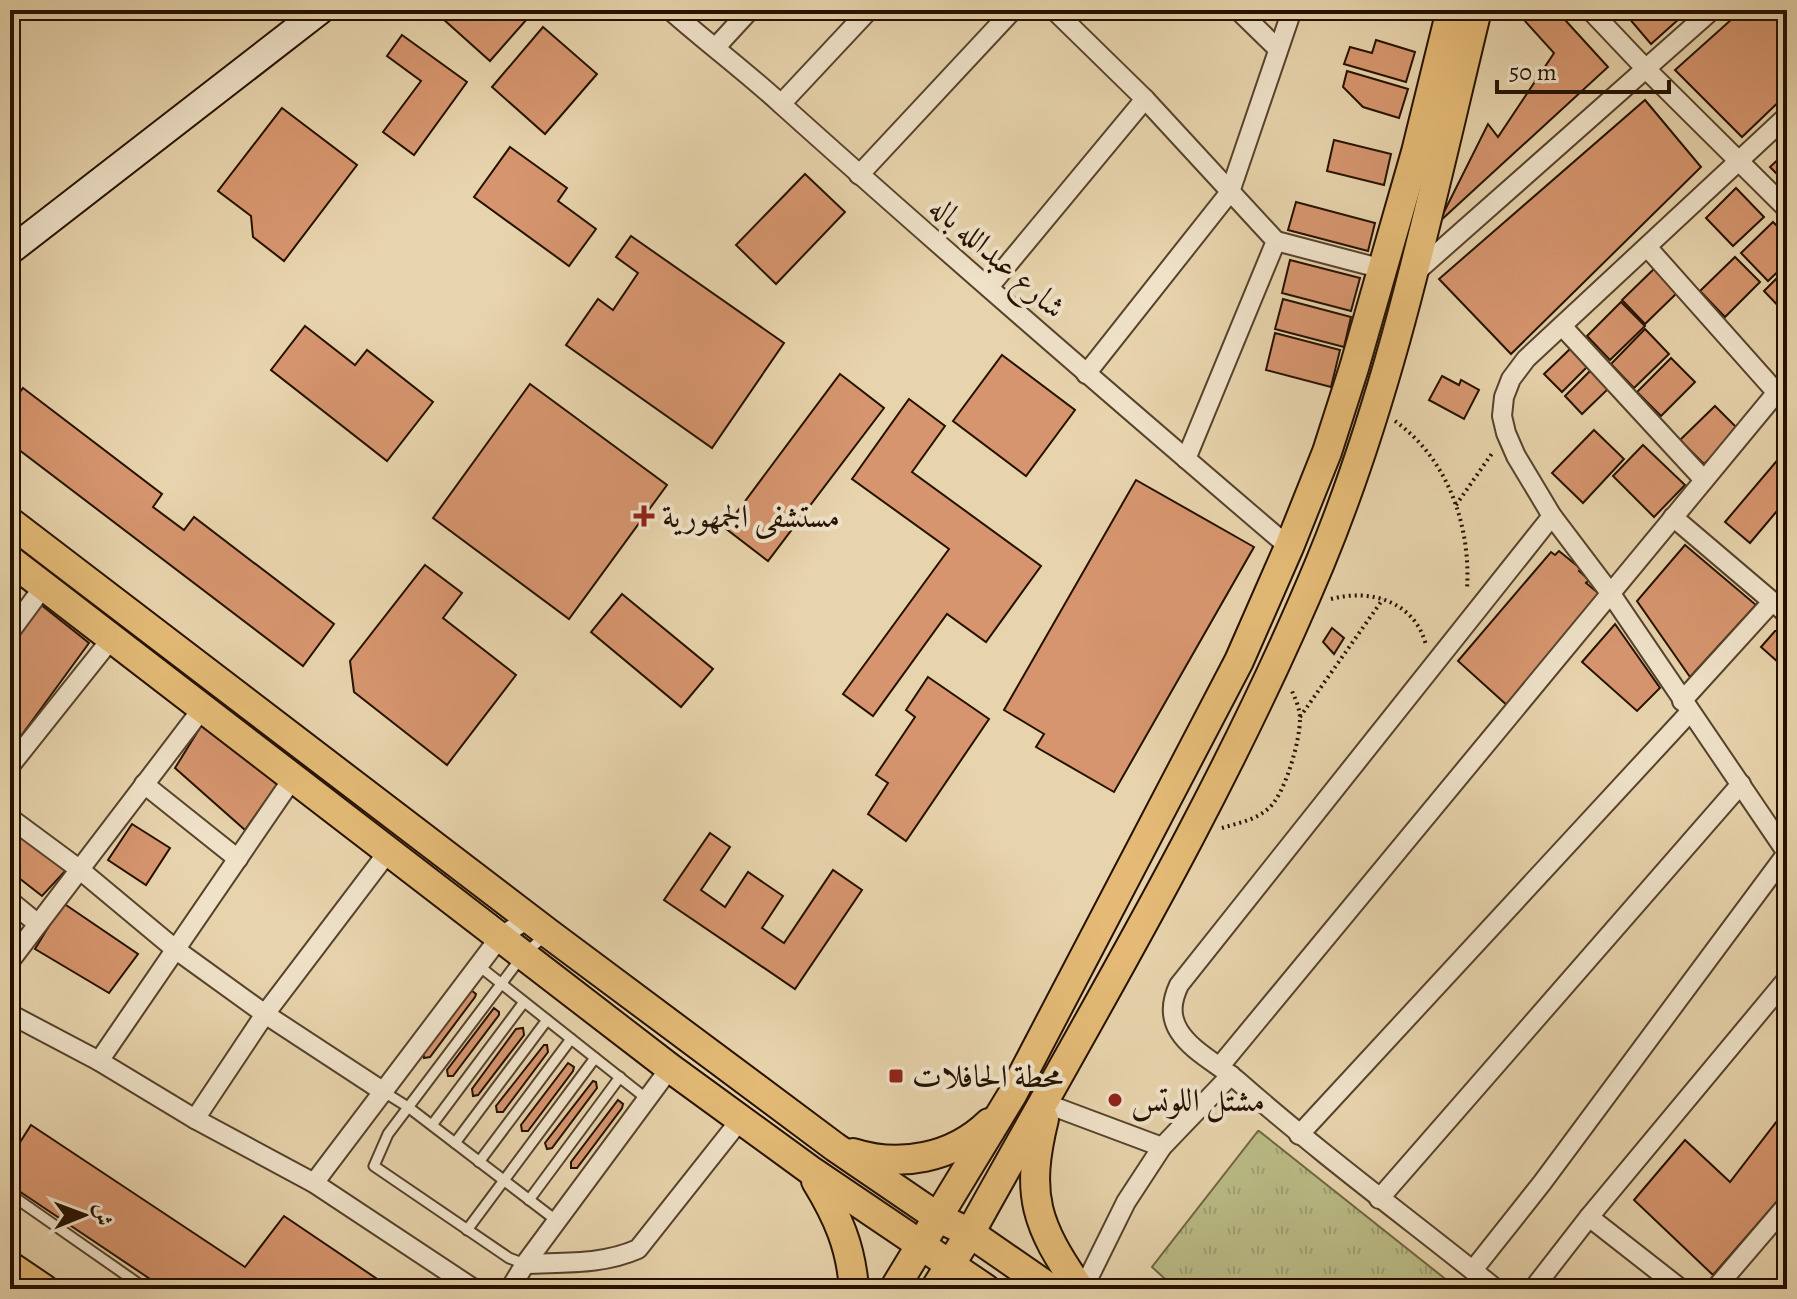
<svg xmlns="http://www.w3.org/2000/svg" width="1797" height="1299" font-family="Alegreya,Amiri,serif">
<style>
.park{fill:url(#park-tufts);stroke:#706643;stroke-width:2}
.building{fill:#d6956e;stroke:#251100;stroke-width:2}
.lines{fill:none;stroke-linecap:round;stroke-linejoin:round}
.lane-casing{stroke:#56422b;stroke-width:13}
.street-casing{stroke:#56422b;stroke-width:22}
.secondary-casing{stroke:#251100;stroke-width:30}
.primary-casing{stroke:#251100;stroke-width:32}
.path{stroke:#251100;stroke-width:4;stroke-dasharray:2 4;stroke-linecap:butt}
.lane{stroke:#efe2c9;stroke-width:9}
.street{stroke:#efe2c9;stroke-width:18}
.secondary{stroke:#efe2c9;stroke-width:26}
.primary{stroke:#e4ba76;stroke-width:28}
.poi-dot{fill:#8f2418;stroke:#efe2c9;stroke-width:3}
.labels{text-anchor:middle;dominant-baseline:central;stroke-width:8;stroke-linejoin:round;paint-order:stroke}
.street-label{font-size:32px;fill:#251100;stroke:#efe2c9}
.poi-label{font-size:32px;fill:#251100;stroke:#efe2c9;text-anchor:start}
</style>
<defs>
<pattern id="park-tufts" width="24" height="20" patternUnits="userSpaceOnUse" patternTransform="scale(2)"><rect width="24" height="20" fill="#babb86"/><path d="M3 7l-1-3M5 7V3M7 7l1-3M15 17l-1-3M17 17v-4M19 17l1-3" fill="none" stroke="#a0a072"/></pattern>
</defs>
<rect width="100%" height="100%" fill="#e7d3ac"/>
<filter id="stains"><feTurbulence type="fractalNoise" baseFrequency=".0025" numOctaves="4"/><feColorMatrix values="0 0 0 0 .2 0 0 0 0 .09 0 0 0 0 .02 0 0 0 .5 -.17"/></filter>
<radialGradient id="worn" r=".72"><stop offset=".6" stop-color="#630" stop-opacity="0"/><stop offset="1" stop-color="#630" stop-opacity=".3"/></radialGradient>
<polygon class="park" points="1258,1131 1259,1131 1458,1289 1176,1289 1152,1267"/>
<g class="building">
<polygon points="433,10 517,10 527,19 490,61"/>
<polygon points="1515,10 1556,10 1608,67 1439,222 1488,124 1498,137 1554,53"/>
<polygon points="1622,10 1689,10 1651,44"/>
<polygon points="1742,10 1787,10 1787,94 1742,137 1675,70"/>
<polygon points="543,27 597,74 545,134 492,87"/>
<polygon points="402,35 467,82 414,155 383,132 421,81 387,56"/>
<polygon points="1376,40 1415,52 1406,82 1344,64 1350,47 1372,53"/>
<polygon points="1347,71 1408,89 1399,118 1363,107 1343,87"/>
<polygon points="1645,100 1701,167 1511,354 1439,279"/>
<polygon points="282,108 357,165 284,261 253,237 251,216 218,191"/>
<polygon points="1334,140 1391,154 1384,185 1327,171"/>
<polygon points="510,147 567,188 558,201 596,229 569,266 474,197"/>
<polygon points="1787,151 1787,184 1770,167"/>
<polygon points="805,174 845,212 776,284 736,245"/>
<polygon points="1736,188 1764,217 1733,246 1706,218"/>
<polygon points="1296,202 1375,223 1368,251 1288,230"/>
<polygon points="1773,222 1787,236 1787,263 1768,281 1741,253"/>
<polygon points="631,236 784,343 712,448 566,345 598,299 613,310 638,273 616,257"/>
<polygon points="1735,257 1760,282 1725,317 1700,291"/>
<polygon points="1290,260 1360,278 1351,311 1282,293"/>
<polygon points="1657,266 1680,290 1645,324 1622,300"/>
<polygon points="1787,268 1787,315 1764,291"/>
<polygon points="1283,299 1351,317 1344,347 1275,329"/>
<polygon points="1621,302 1645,326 1610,360 1587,336"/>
<polygon points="305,326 355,365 367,350 433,402 387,461 271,370"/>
<polygon points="1645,329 1669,354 1634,388 1611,364"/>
<polygon points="1275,333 1340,350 1331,387 1266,370"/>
<polygon points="1571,348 1588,366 1562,392 1544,374"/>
<polygon points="1002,355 1075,410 1026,476 953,421"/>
<polygon points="1671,358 1695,382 1661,416 1637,392"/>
<polygon points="1592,369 1609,388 1582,414 1565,396"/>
<polygon points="840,374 884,408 768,561 725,528"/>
<polygon points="1442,376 1459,385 1461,380 1479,390 1464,419 1429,400"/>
<polygon points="530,384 667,485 569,619 433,518"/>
<polygon points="23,388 162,494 153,507 184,530 194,517 334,624 303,666 10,443 10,405"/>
<polygon points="909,399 945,426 912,472 1041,566 986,642 947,614 873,716 843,694 949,549 852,479"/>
<polygon points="1715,406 1739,430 1704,464 1680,440"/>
<polygon points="1594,430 1624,459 1583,503 1552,473"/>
<polygon points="1643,445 1685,485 1654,517 1613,476"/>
<polygon points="1786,450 1787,499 1750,543 1725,522"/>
<polygon points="1136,480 1254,547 1114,792 1036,747 1044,734 1004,710"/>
<polygon points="1685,545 1756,605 1690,677 1637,601"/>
<polygon points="1559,551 1581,569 1579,571 1589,580 1586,583 1603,597 1509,707 1458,661 1551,552 1555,555"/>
<polygon points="425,565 462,593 443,618 516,675 447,765 354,692 350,661"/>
<polygon points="622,594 713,669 681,707 591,632"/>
<polygon points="40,604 89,643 10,751 10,644"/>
<polygon points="1615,624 1660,688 1637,711 1582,662"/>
<polygon points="1332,628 1344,638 1334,654 1323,642"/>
<polygon points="1775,631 1787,631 1787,670 1761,647"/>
<polygon points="928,677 989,719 906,841 868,814 888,783 876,775 915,717 906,710"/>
<polygon points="203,723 281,779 245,830 175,768"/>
<polygon points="132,824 170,848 146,885 108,860"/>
<polygon points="10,828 68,868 42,896 10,871"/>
<polygon points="710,833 730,847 701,890 725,907 748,872 783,896 762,928 784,943 833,870 862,890 795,989 664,900"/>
<polygon points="63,903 138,954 109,993 35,949"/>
<polygon points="471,990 476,994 475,997 430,1057 424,1058 423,1052"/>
<polygon points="494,1008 499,1012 499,1015 453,1076 448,1076 447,1070"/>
<polygon points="523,1028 524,1035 478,1095 473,1096 472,1089 516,1029"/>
<polygon points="544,1045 547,1045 548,1052 503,1112 497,1112 496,1106"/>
<polygon points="568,1063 574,1067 573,1071 528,1131 522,1131 521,1125"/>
<polygon points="593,1081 596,1082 597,1088 552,1148 547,1149 545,1143"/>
<polygon points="618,1100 623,1104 622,1108 577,1168 571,1168 571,1162"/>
<polygon points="1787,1108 1787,1190 1713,1275 1634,1200 1685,1140 1730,1182"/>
<polygon points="31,1125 245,1267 284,1216 392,1289 165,1289 10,1185 10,1158"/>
</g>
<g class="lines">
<g class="lane-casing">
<g id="lane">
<polyline points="479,966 647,1099"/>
<polyline points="384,1092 408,1107 557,1221"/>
<polyline points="432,1125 524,1002"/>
<polyline points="455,1143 547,1020"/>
<polyline points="479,1162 571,1039"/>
<polyline points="10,1198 17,1199 146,1289"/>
<polyline points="529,1200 620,1077"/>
<polyline points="467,1230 595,1058"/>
<polyline points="525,1264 509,1258 374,1166 388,1134 523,955 546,935"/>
</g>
</g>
<g class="street-casing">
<g id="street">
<path d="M670,10C706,42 745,71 781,104C948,254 1118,401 1289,547"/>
<polyline points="1238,10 1278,49"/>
<polyline points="1590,10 1645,68 1787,209"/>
<polyline points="716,47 750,10"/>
<polyline points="1145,99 1276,241 1186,459"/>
<polyline points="781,104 869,10"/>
<polyline points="859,175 1013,10"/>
<polyline points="1276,241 1383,269"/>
<polyline points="1648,248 1777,393"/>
<polyline points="1415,273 1712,10"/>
<polyline points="989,287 1145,99 1054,10"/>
<polyline points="1562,326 1704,480"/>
<polyline points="1086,374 1230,192 1292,10"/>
<polyline points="1673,517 1787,614"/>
<polyline points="10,632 44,586"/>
<polyline points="1682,701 1772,602"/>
<polyline points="10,766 112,638"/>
<polyline points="144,784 238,859"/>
<polyline points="10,818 79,869 175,949 265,1014 384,1092"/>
<polyline points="10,901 38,924"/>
<polyline points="10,961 202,709"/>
<polyline points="10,1014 99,1061 195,1119 314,1183 474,1289"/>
<polyline points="99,1061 293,778"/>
<polyline points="1220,1066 1787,380"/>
<polyline points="1047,1104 1162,1147"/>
<polyline points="195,1119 265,1014 388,852"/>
<polyline points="1299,1135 1690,712"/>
<polyline points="314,1183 500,937 529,918"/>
<polyline points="1379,1199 1741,784"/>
<polyline points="1589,1217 1681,1289"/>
<path d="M525,1264C564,1262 602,1265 638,1249L741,1119"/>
<polyline points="1473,1270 1542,1183 1787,853 1611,594 1552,516 1516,456 1506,433 1502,416 1504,397 1511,379 1526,359 1787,116"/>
<polyline points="510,1289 525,1264 670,1068"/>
<polyline points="1083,1289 1126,1202 1162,1147 1231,1075"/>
<path d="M1496,1289C1410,1220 1322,1155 1239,1082C1220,1065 1192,1052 1179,1031C1169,1015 1172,1000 1179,985L1552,516"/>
<polyline points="1533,1289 1589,1217 1787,979"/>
<polyline points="1715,1289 1787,1205"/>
</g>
</g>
<g class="secondary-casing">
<polyline id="secondary" points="10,251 321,10"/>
</g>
<g class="primary-casing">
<g id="primary">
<polyline points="10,522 548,933 835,1147 939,1218 970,1233 1051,1289"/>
<polyline points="10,560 670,1068 810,1170 986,1289"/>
<path d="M1044,1119C1025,1196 1036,1225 1080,1289"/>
<path d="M853,1153C900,1168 953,1158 989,1123"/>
<path d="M816,1181C838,1217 851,1247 854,1289"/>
<polyline points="10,1266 44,1289"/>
<polyline points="894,1289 1012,1095 1239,661 1289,547 1327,452 1354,368 1416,152 1451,10"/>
<path d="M935,1289L970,1233C1092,1013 1223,796 1320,563C1393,387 1432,194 1477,10"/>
</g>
</g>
<g class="path">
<path d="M1395,421C1448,459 1471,526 1467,589"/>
<polyline points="1456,505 1493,452"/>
<path d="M1331,599C1371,588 1415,602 1426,645"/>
<polyline points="1300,717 1383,599"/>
<path d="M1222,828C1238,823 1256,820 1269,808C1285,794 1300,741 1300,719C1300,708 1295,698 1291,689"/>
</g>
<use href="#lane" class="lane"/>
<use href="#street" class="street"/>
<use href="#secondary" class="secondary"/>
<use href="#primary" class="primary"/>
</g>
<g class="poi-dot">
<path d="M640 504h8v8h8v8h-8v8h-8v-8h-8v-8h8z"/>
<rect x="888" y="1068" width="16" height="16" rx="4"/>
<circle cx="1115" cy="1100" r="8"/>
</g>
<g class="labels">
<g class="street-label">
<text transform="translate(998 257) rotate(41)">شارع عبدالله باله</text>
</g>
<g class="poi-label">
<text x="662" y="516">مستشفى الجمهورية</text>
<text x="912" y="1076">محطة الحافلات</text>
<text x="1131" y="1100">مشتل اللوتس</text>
</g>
</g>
<rect width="1797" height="1299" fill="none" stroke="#e7d3ac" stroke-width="40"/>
<rect x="12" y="12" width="1773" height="1275" fill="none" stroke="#251100" stroke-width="4"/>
<rect x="20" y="20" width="1757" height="1259" fill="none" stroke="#251100" stroke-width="2"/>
<g transform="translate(84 1215) rotate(89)" stroke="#efe2c9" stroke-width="6" paint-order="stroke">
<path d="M0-6L14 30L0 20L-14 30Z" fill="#251100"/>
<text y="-12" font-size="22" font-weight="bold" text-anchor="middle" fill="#251100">ش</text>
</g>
<path d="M1497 80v12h172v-12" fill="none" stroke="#251100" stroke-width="4"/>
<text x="1509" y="80" font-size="24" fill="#251100" stroke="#efe2c9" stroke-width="6" paint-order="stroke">50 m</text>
<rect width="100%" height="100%" filter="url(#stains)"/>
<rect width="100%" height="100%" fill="url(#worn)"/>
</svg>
